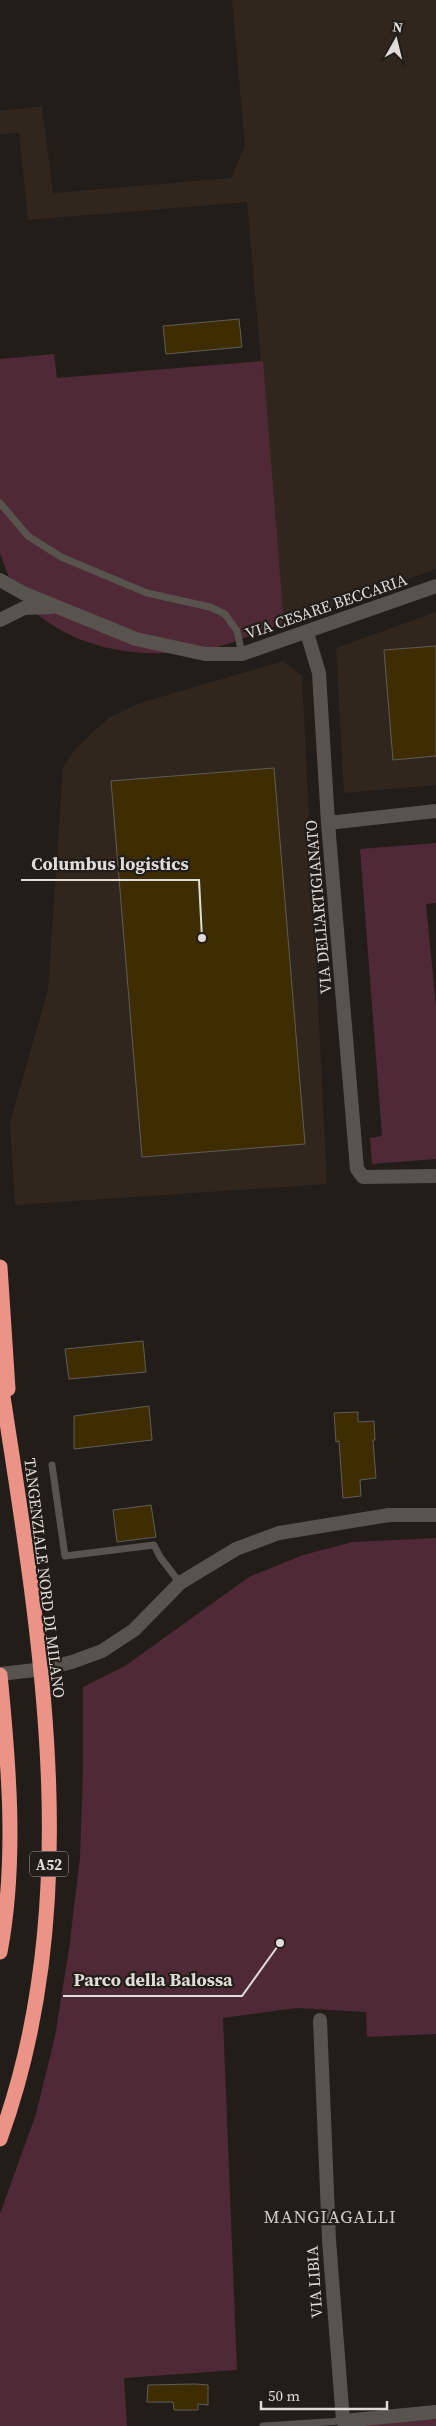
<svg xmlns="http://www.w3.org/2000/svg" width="436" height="2426" font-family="'Source Serif 4',serif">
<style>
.built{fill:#30261e}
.green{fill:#4f2935}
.building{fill:#3d2d00;stroke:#605d57}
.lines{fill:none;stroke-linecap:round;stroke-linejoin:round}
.service{stroke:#59534f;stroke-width:7}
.minor{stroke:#59534f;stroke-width:14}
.tertiary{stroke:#59534f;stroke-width:14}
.motorway{stroke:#ea9386;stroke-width:15}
.labels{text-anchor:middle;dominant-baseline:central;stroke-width:4.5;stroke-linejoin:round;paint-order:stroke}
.shield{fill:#221d19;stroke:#a6a39f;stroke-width:1}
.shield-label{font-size:15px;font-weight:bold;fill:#dfdcd9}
.street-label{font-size:16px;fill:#dfdcd9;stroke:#221d19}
.neighbourhood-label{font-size:18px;letter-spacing:1px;fill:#d2cbc6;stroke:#221d19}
.leader{fill:none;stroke:#dfdcd9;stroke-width:2}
.callout-dot{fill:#dfdcd9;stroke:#221d19;stroke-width:2}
.callout-label{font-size:18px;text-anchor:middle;font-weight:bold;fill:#dfdcd9;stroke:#221d19;stroke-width:4.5;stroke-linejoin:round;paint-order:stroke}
</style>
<rect width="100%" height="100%" fill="#221d19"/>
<g class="built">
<polygon points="232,0 436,0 436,569 284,623 247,202 28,220 19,133 0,134 0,111 42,106 53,193 231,178 245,146"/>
<polygon points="436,612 436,785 344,793 336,648"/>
<polygon points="283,661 302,676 327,1184 15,1205 10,1122 48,990 63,767 77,747 110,717 140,703"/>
</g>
<g class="green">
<path d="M54,354L57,378L263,361L284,623C260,631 234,644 208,649C144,660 74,652 26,604C13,591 6,570 0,553V359Z"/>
<polygon points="436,843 436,903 426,904 436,1006 436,1159 372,1164 370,1138 382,1136 360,849"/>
<polygon points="436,1538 436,2034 367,2037 366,2012 296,2008 223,2018 237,2370 124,2378 127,2426 0,2426 0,2214 36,2114 55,2036 69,1949 80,1857 83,1772 83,1687 125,1666 249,1577 303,1555 353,1542"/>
<polygon points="436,2419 436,2426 357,2426"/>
</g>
<g class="building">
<polygon points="239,319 242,347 166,354 163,326"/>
<polygon points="436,646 436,756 393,760 384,650"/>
<polygon points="274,768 305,1144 142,1157 111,781"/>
<polygon points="143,1341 146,1372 69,1379 65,1349"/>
<polygon points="149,1406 152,1440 74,1449 74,1416"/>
<polygon points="358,1412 358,1422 374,1421 375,1440 373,1440 376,1478 360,1480 361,1496 343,1498 339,1441 336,1442 334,1413"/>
<polygon points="151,1505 156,1537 117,1542 113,1510"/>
<polygon points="195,2384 208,2385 208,2405 198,2404 198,2410 174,2410 173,2402 147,2402 148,2385"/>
</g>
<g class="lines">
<g class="service">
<polyline points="0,503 28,536 61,557 147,593 210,607 225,614 237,631 242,654"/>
<polyline points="52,1465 65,1556 154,1545 160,1557 180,1583"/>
<polyline points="263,2426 343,2421"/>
</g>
<g class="minor">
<polyline points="307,633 319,673 328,823 357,1169 363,1177 436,1176"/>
<polyline points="328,823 436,811"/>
<polyline points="320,2020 329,2240 343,2421 436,2412"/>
</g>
<g class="tertiary">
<polyline points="0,580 23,593 136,639 205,654 242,654 436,586"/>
<polyline points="0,620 24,608 51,607"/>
<polyline points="0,1674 44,1669 72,1662 102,1651 134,1630 180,1583 236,1549 279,1533 389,1515 436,1515"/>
</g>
<g class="motorway">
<polyline points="0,1267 8,1389"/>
<path d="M0,1377C38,1627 89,1894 0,2139"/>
<path d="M0,1675C9,1766 17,1862 0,1952"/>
</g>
</g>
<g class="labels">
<rect class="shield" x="30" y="1851.5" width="38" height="25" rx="4"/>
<g class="shield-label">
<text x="49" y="1864">A52</text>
</g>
<g class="street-label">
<text transform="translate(326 606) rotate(-19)">VIA CESARE BECCARIA</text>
<text transform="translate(318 907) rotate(-95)">VIA DELL'ARTIGIANATO</text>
<text transform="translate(45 1578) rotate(83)">TANGENZIALE NORD DI MILANO</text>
<text transform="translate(314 2282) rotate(-94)">VIA LIBIA</text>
</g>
<g class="neighbourhood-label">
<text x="330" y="2216">MANGIAGALLI</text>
</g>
</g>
<path class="leader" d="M202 938L199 880H21M280 1943L242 1996H63"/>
<g class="callout-dot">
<circle cx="202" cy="938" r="5"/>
<circle cx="280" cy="1943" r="5"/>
</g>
<g class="callout-label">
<text x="110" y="870">Columbus logistics</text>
<text x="153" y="1986">Parco della Balossa</text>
</g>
<g transform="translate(396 40) rotate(8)" stroke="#221d19" stroke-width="4" paint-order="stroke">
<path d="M0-4L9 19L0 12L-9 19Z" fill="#dfdcd9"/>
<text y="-8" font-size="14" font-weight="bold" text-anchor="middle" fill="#dfdcd9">N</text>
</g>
<path d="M261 2401v8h126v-8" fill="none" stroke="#dfdcd9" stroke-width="2.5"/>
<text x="268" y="2401" font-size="15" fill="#dfdcd9" stroke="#221d19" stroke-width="4" paint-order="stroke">50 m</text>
</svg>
